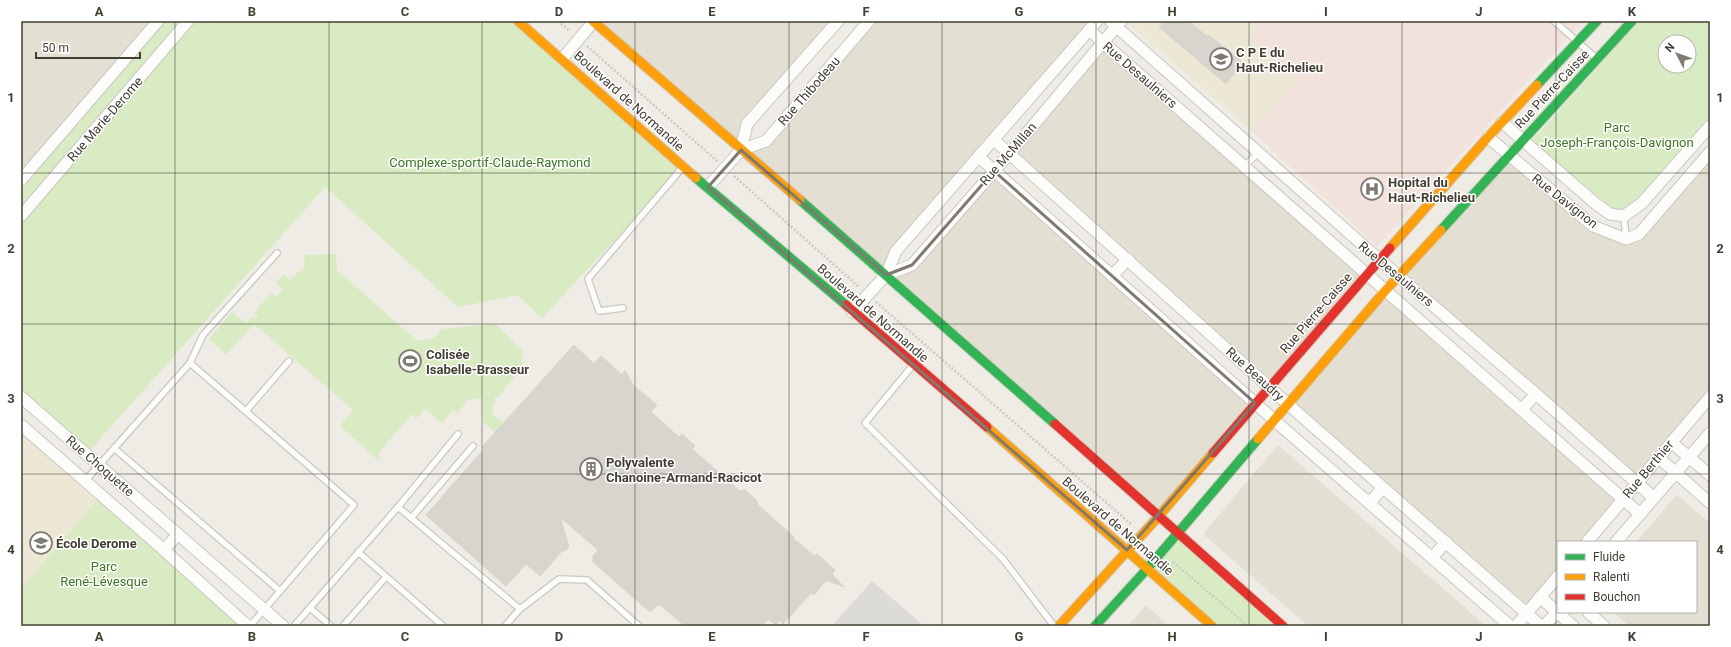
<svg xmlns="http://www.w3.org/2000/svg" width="1731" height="647" font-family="Roboto,sans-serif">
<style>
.residential{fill:#e3dfd2}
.education{fill:#ede8d6}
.medical{fill:#f1e2db}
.green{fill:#d8ebc2;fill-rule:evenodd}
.parking{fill:#dddbd5}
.building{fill:#d7d5cd;stroke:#d6d3cb}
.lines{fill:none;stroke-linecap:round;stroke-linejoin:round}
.lane-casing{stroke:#cac8c1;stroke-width:8}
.street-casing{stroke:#cac8c1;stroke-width:13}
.fast-casing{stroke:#cecabb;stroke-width:11}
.slow-casing{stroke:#cecabb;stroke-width:11}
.jam-casing{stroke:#cecabb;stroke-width:11}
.path{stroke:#cccac5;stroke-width:2.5;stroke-dasharray:2 2;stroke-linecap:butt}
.lane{stroke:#fcfcfb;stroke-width:5.5}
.street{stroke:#fcfcfb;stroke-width:11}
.fast{stroke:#30b455;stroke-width:9}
.slow{stroke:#ff9f0a;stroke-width:9}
.jam{stroke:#e5322d;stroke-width:9}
.marked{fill:none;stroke:#7f7b71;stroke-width:3;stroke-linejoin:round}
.grid{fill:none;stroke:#433e32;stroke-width:1;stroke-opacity:0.55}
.labels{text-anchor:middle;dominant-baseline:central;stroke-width:3;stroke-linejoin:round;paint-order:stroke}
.poi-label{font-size:13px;font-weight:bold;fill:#433e32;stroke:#fff;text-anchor:start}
.street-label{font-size:13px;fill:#433e32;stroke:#fff}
.park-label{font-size:13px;fill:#3c7822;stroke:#fff}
.neatline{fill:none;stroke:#433e32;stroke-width:1.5}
.grid-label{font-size:13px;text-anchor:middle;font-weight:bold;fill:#433e32}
</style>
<rect width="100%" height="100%" fill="#eeece5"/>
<g class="residential">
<polygon points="21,21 158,21 21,180"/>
<polygon points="593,21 837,21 747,124 741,149 766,141 869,21 1097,21 896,251 886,275 912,265 994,171 1255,403 1158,517"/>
<polygon points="1102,42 1367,274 1269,388 1009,154"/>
<polygon points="1710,152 1710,397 1636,483 1399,275 1509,156 1593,226 1626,239 1639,234"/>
<polygon points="1385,291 1623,499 1586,542 1558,542 1558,575 1526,612 1288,404"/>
<polygon points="1278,445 1486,626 1308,626 1203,534"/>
<polygon points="1677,495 1710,523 1710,626 1629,626 1613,612 1696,612 1696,542 1636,542"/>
<polygon points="1146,605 1168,626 1128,626"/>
</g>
<g class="education">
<polygon points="1133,21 1250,21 1258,28 1250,39 1297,80 1252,131 1130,25"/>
<polygon points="21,425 99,498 21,589"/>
</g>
<polygon class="medical" points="1250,21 1583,21 1377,246 1252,131 1297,80 1250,39 1259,28"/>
<g class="green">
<polygon points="160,21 525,21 683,167 542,318 517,295 458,307 325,187 83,458 21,404 21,191"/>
<path d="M1639,21H1710V117L1638,200L1623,210L1613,209L1532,141ZM1665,42H1689V66H1665Z"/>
<polygon points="336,254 337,270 417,341 434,338 442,329 495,324 522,350 523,367 497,398 494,398 495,404 492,405 493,415 503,423 495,432 483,422 482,398 468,400 457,413 453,410 442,423 425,409 417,418 412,414 379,452 379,457 381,459 379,461 340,426 353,410 254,324 226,355 209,339 232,312 246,323 253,316 256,318 258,316 254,313 271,293 276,297 283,289 276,283 283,275 290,280 305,266 304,255"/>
<polygon points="99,498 244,626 21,626 21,589"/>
<polygon points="1176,533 1283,626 1211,626 1147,569"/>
</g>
<polygon class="parking" points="872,581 924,626 832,626"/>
<g class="building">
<polygon points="1164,21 1188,21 1208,37 1209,35 1243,63 1226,84 1159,27"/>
<polygon points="574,345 594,364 601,356 622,375 625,370 633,385 657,405 651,412 679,437 682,434 695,446 692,449 741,492 744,489 758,502 757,504 794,537 793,538 814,556 817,554 835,570 832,574 844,587 826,580 814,595 811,593 783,624 779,620 776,625 768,619 762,626 685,626 659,604 650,612 593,562 593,556 598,550 560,517 569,547 565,551 562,551 540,576 526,564 506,586 426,515 484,449 482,447"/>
</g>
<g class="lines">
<g class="lane-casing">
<g id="lane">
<polyline points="1554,21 1596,58"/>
<polyline points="1245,166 1258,153"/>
<polyline points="1624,216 1626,239"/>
<polyline points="623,308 599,311 588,279 682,168"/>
<polyline points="190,363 203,335 277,253"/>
<polyline points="913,365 865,423 1003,559 1054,626"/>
<polyline points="246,411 289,361"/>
<polyline points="114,448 280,591"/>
<polyline points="85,481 190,363 354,505 250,626"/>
<polyline points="398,507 458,434"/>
<polyline points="411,518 473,446"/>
<polyline points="358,552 443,626"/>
<polyline points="310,608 331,626"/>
<polyline points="294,626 398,507 520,609 559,579 587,580 639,626"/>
<polyline points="343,626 386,577"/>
<polyline points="505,626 520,609"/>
</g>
</g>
<g class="street-casing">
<g id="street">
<polyline points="1110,21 1373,254 1536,394 1654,498"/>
<polyline points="1089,30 1640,514"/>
<polyline points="563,58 594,21"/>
<polyline points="1502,122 1596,204 1610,214 1624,216 1642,203 1710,126"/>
<polyline points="1488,137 1593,226 1626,239 1639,234 1710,152"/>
<polyline points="994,140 1299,414 1541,626"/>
<polyline points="741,150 747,124 838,21"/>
<polyline points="979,157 1274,420 1510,626"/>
<polyline points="21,180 158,21"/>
<polyline points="708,187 741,150 766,141 869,21"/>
<polyline points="21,216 188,21"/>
<polyline points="886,275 912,265 1009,154 1121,21"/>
<polyline points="1112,276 1128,259"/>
<polyline points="852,312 886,275 896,251 1097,21"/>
<polyline points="21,397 283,626"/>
<polyline points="1522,409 1536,394"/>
<polyline points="21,425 164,550 248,626"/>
<polyline points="1671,442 1710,475"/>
<polyline points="1658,457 1710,503"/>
<polyline points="1369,503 1383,488"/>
<polyline points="1587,542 1710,397"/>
<polyline points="1616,542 1710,433"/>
<polyline points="164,550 178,534"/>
<polyline points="1432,558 1446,542"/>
<polyline points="1540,597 1573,626"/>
<polyline points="1588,612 1604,626"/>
<polyline points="1516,626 1558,576"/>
<polyline points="1544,626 1558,611"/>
</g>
</g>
<g class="fast-casing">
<g id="fast">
<polyline points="1537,85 1597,21"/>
<polyline points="696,178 846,305"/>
<polyline points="800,200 1055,424"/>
<polyline points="1441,230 1632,21"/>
<polyline points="1095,626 1147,569 1258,439"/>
</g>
</g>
<g class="slow-casing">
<g id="slow">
<polyline points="518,21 696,178"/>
<polyline points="593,21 800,200"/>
<polyline points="1390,248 1488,137 1537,85"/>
<polyline points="987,427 1212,626"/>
<polyline points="1258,439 1385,291 1441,230"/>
<polyline points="1059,626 1158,517 1213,453"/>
</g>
</g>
<g class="jam-casing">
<g id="jam">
<polyline points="846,305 987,427"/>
<polyline points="1055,424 1283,626"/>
<polyline points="1213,453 1390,248"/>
</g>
</g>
<g class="path">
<polyline points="558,21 570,31"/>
<polyline points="587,46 717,161"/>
<polyline points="734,176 859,287"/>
<polyline points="876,302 1132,525"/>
<polyline points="1173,562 1248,626"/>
</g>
<use href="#lane" class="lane"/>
<use href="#street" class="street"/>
<use href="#fast" class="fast"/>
<use href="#slow" class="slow"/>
<use href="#jam" class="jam"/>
</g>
<path class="marked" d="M741,150L886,275L912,265L994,171L1255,403L1127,550L708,187Z"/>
<path class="grid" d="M175,21V626M329,21V626M482,21V626M635,21V626M789,21V626M942,21V626M1096,21V626M1249,21V626M1402,21V626M1556,21V626M21,173H1710M21,324H1710M21,474H1710"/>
<defs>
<g id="school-ring" transform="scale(1.15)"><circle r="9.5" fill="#fff" stroke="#7f7b71" stroke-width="1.5"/><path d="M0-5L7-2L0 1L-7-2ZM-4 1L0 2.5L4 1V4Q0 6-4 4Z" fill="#7f7b71"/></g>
<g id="hospital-ring" transform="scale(1.15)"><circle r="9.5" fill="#fff" stroke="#7f7b71" stroke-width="1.5"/><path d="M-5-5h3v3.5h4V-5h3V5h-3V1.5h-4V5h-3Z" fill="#7f7b71"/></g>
<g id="stadium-ring" transform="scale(1.15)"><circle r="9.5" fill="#fff" stroke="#7f7b71" stroke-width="1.5"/><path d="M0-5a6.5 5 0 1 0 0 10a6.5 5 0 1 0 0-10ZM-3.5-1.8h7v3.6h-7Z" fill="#7f7b71"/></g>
<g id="building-ring" transform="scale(1.15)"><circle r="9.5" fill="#fff" stroke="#7f7b71" stroke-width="1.5"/><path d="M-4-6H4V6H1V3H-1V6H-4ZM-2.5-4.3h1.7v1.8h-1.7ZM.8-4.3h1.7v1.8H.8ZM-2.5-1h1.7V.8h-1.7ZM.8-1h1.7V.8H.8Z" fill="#7f7b71"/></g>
</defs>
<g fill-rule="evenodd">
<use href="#school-ring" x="1221" y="59"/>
<use href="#hospital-ring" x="1372" y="189"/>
<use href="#stadium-ring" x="410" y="361"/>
<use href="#building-ring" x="591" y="469"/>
<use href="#school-ring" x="41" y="543"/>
</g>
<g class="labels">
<g class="poi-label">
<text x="1236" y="52">C P E du<tspan x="1236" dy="15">Haut-Richelieu</tspan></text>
<text x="1388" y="182">Hopital du<tspan x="1388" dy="15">Haut-Richelieu</tspan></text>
<text x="426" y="354">Colisée<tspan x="426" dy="15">Isabelle-Brasseur</tspan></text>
<text x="606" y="462">Polyvalente<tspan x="606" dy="15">Chanoine-Armand-Racicot</tspan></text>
<text x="56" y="543">École Derome</text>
</g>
<g class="street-label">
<text transform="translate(1140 75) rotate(41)">Rue Desaulniers</text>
<text transform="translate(1552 89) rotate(-47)">Rue Pierre-Caisse</text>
<text transform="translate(809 91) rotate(-49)">Rue Thibodeau</text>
<text transform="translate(629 101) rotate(42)">Boulevard de Normandie</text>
<text transform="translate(105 119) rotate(-49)">Rue Marie-Derome</text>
<text transform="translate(1008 154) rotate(-49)">Rue McMillan</text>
<text transform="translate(1565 201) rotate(38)">Rue Davignon</text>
<text transform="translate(1396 274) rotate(40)">Rue Desaulniers</text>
<text transform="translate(873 313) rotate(41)">Boulevard de Normandie</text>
<text transform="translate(1316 313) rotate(-49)">Rue Pierre-Caisse</text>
<text transform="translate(1255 374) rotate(42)">Rue Beaudry</text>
<text transform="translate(100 466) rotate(41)">Rue Choquette</text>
<text transform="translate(1648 469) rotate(-50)">Rue Berthier</text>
<text transform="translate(1118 526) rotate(41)">Boulevard de Normandie</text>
</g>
<g class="park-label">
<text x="1617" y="127">Parc<tspan x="1617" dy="15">Joseph-François-Davignon</tspan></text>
<text x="490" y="162">Complexe-sportif-Claude-Raymond</text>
<text x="104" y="566">Parc<tspan x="104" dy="15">René-Lévesque</tspan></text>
</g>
</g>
<rect width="1731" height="647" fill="none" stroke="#ffffff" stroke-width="44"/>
<rect x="1557" y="541" width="140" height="72" fill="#ffffff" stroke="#b4b2ad"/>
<rect x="1565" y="554" width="20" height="6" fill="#30b455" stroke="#b4b2ad"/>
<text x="1593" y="561" font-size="12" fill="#433e32">Fluide</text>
<rect x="1565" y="574" width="20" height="6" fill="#ff9f0a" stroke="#b4b2ad"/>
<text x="1593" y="581" font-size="12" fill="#433e32">Ralenti</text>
<rect x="1565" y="594" width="20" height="6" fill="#e5322d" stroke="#b4b2ad"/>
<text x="1593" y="601" font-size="12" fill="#433e32">Bouchon</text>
<g transform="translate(1677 54) rotate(311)"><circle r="19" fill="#ffffff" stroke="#b4b2ad"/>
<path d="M0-3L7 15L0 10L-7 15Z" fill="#7f7b71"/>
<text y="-6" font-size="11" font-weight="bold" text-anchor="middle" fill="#433e32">N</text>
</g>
<path d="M36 52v6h104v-6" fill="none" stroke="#433e32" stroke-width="2"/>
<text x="42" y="52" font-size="12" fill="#433e32" stroke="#ffffff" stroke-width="3" paint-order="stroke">50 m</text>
<rect x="22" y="22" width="1687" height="603" class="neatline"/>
<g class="grid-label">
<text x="99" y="16">A</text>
<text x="252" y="16">B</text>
<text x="405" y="16">C</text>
<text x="559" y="16">D</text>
<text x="712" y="16">E</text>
<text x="866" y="16">F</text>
<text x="1019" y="16">G</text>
<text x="1172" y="16">H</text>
<text x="1326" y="16">I</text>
<text x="1479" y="16">J</text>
<text x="1632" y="16">K</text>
<text x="11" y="102">1</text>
<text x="1720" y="102">1</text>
<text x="11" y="253">2</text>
<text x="1720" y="253">2</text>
<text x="11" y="403">3</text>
<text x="1720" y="403">3</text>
<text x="11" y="554">4</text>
<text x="1720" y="554">4</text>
<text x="99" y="641">A</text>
<text x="252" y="641">B</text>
<text x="405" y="641">C</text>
<text x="559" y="641">D</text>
<text x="712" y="641">E</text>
<text x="866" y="641">F</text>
<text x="1019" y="641">G</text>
<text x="1172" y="641">H</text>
<text x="1326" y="641">I</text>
<text x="1479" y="641">J</text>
<text x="1632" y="641">K</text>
</g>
</svg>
